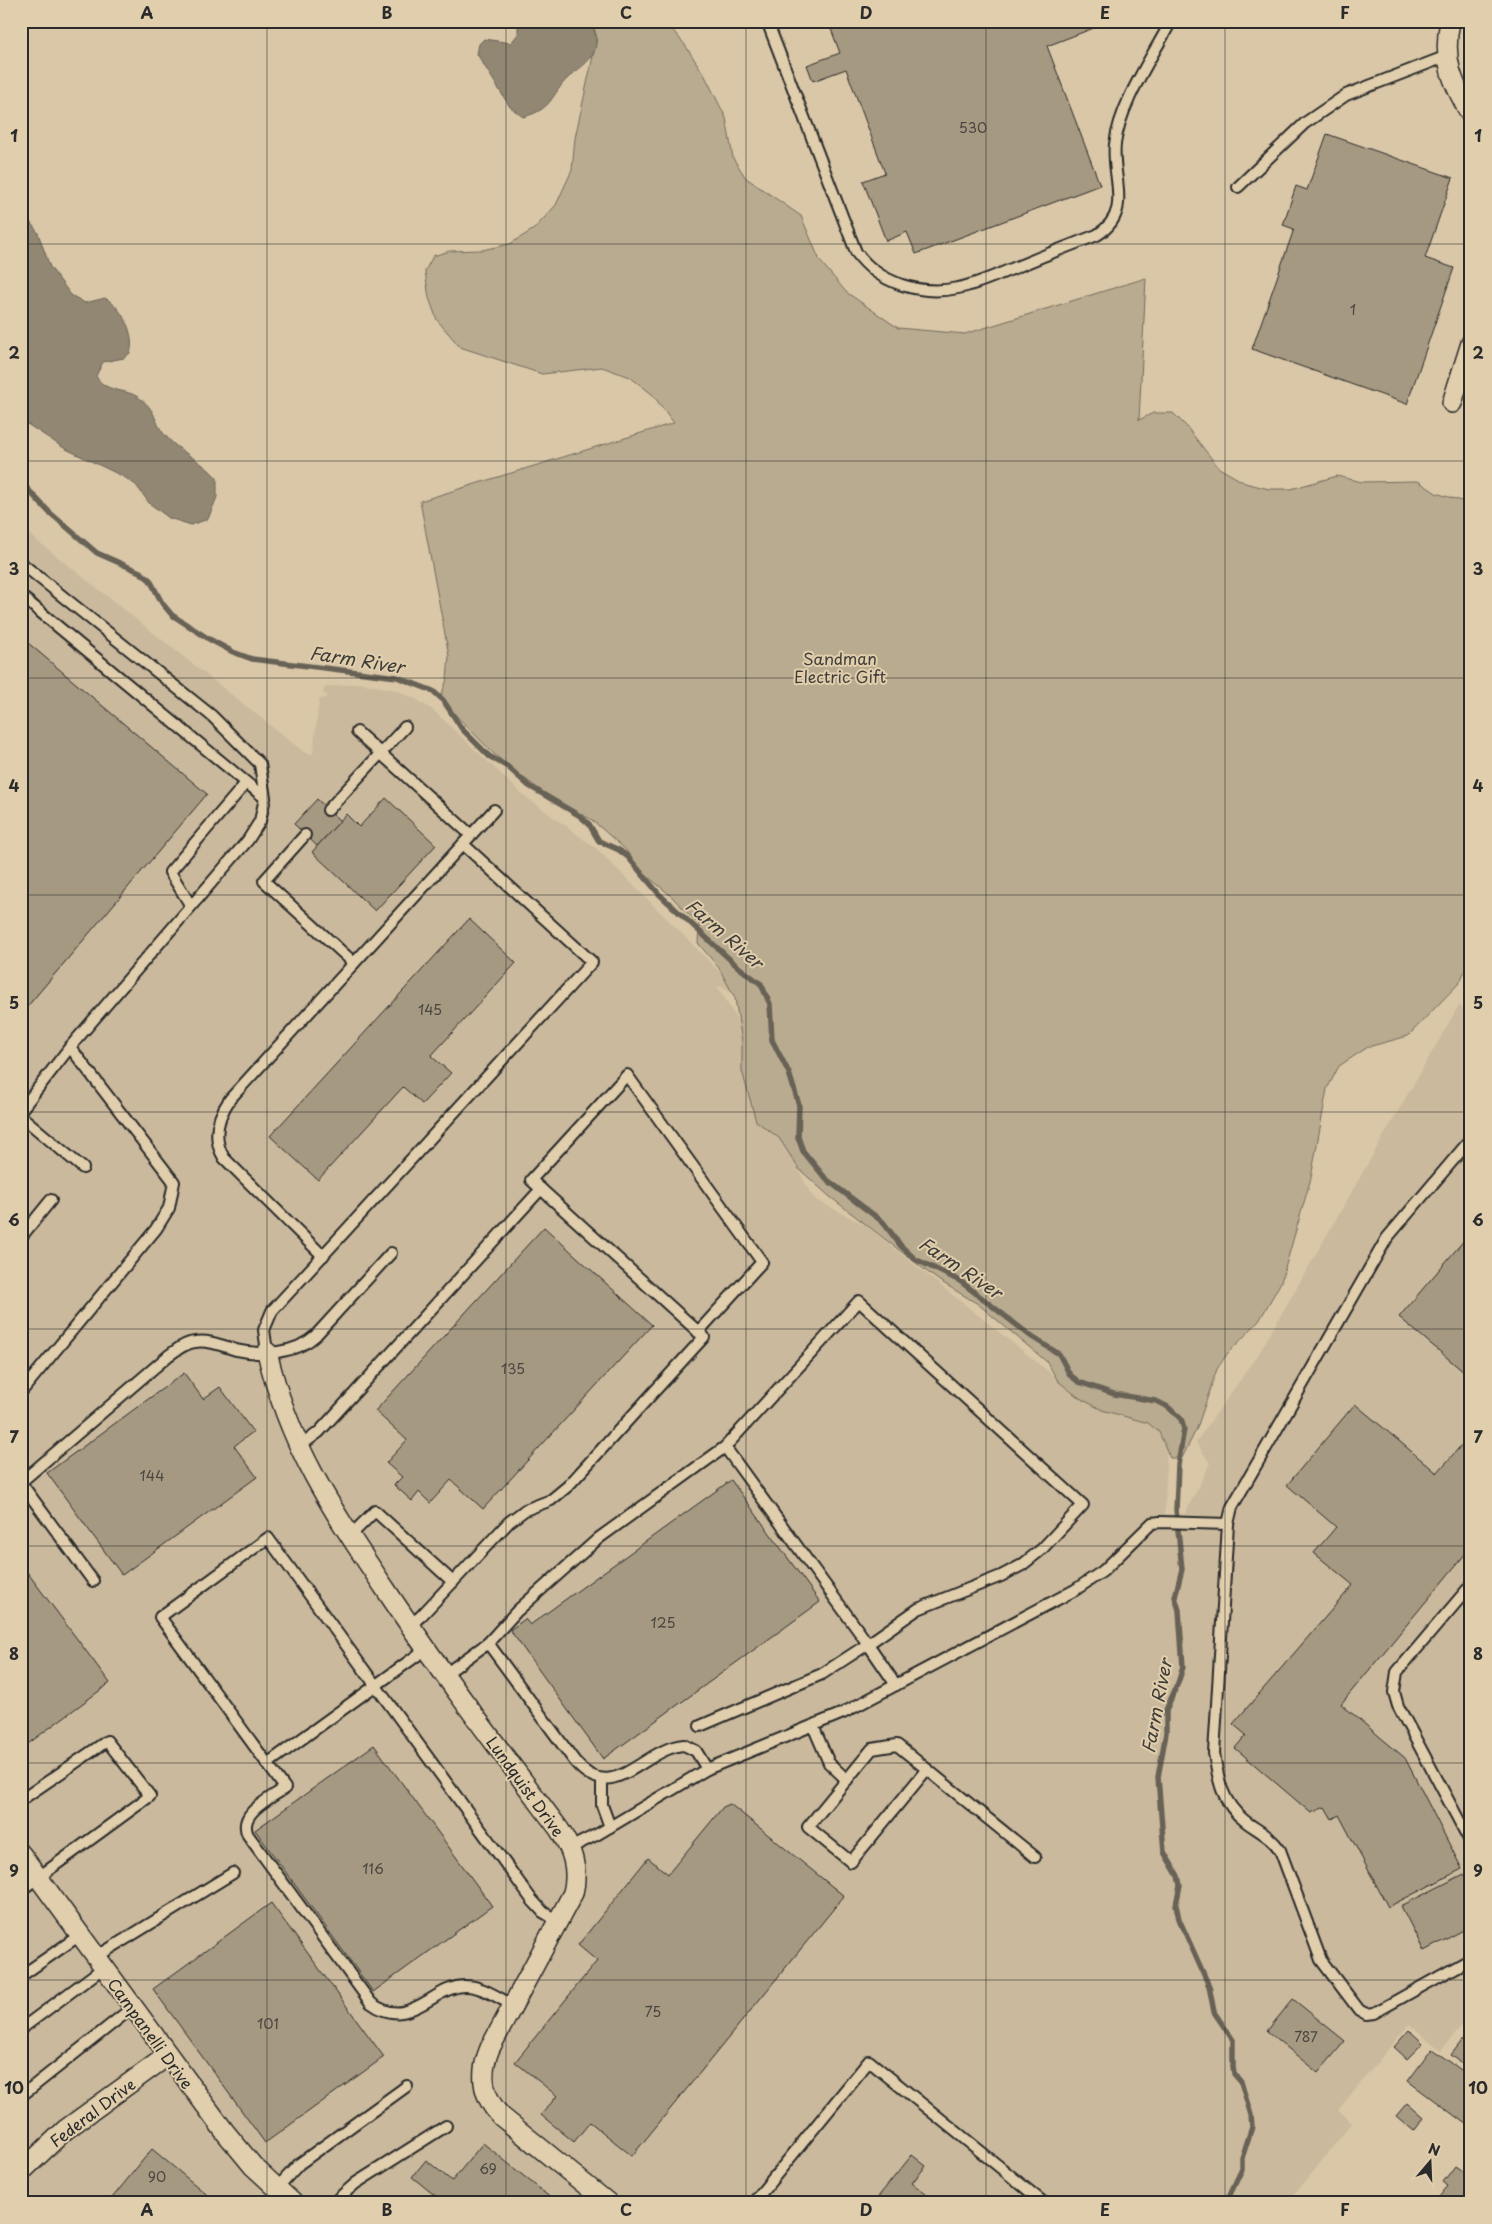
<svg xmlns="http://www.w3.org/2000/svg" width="1492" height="2224" font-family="'Playpen Sans',sans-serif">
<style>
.built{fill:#cab99c}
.green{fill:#b9ab90;stroke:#726b5e}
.water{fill:#918773;stroke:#686256}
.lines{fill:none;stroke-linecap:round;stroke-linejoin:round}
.stream{stroke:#686256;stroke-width:5.5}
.building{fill:#a69982;stroke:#2b2b2b}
.service-casing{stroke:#2b2b2b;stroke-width:14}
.minor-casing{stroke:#2b2b2b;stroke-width:22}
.service{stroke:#e0ceac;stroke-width:10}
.minor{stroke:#e0ceac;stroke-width:19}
.grid{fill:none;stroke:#2b2b2b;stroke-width:1;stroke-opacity:0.55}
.labels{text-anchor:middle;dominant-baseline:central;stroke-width:4;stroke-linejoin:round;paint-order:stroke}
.number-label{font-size:14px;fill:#4a4641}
.park-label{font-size:16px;fill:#403e3a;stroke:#e0ceac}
.street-label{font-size:16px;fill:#2b2b2b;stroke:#e0ceac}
.water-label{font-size:18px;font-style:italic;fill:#3f3d39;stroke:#e0ceac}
.neatline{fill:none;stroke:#2b2b2b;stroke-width:2}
.grid-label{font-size:16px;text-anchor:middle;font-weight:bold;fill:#2b2b2b}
</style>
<rect width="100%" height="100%" fill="#d9c7a7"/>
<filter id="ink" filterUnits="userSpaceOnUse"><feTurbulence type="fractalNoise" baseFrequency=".02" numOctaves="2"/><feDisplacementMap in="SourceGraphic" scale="10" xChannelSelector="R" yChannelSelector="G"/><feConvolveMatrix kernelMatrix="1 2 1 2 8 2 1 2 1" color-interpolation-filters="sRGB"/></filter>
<g filter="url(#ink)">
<polygon class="built" points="21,528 305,753 313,754 319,700 328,697 323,693 325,687 360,683 395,690 416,699 434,711 522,794 597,849 728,980 739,997 725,988 717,986 743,1029 788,1147 810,1193 816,1200 865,1225 1064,1384 1167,1430 1165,1514 1185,1514 1210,1463 1196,1442 1258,1355 1459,1005 1471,1015 1471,2015 1441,2050 1409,2024 1338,2110 1352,2123 1287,2203 21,2203"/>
<polygon class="green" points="592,21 665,21 685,45 705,76 726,118 733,158 746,178 801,216 820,261 846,292 898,328 965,334 1146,278 1139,420 1153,413 1173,413 1186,426 1219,468 1245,483 1269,489 1291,489 1337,476 1362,482 1418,481 1436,493 1471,504 1471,956 1460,982 1408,1036 1368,1047 1339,1066 1327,1089 1311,1178 1281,1282 1259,1321 1227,1354 1217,1369 1197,1428 1182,1458 1170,1458 1159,1432 1148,1423 1102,1410 1078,1397 1058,1381 1047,1362 978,1304 938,1280 829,1196 799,1169 779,1138 756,1121 742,1071 742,1042 735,998 719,968 698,943 699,925 670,895 641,871 625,849 592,820 553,799 517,773 494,754 440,699 447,679 449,656 420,501 674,423 652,394 630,377 602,367 542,374 460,347 437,320 429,298 425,271 433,256 450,251 482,250 510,244 534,229 556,205 572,170 575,138 597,38"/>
<g class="water">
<path d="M518,21H592C594,32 599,40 594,52C589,63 578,69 569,77C550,95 554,109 523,117L510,107L477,54L479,44L484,39L511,43L518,34Z"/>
<path d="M21,209L38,233L50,267L71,295L85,303L105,298C122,307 136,335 130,353L124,358L103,362L96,376C105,393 124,388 138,397C157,410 153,420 164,434C178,452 202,460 217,478V497L208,519L191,525L169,518L149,503L136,485L124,477L64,448L21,420Z"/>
</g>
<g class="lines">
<polyline class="stream" points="21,482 49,512 97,553 140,572 150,580 162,603 172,615 209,639 233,652 252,659 397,677 433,691 443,700 462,729 489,756 508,767 529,786 580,816 589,824 599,841 619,850 628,857 659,894 737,966 761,984 770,1004 772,1040 789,1073 799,1105 798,1137 803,1151 826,1179 883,1222 901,1246 915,1259 960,1281 1032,1337 1059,1354 1070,1375 1079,1382 1114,1394 1156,1401 1168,1407 1181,1419 1184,1429 1178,1465 1176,1510 1182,1569 1175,1597 1179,1610 1183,1667 1178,1683 1166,1710 1166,1733 1158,1777 1164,1852 1178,1876 1180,1885 1176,1905 1179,1919 1209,1986 1214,2012 1233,2040 1233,2067 1234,2074 1241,2082 1251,2115 1252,2127 1242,2158 1242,2169 1226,2203"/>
</g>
<g class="building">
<polygon points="828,21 1112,21 1047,46 1100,185 916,254 907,232 886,241 863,181 885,173 846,69 813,81 807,65 840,53"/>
<polygon points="1327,134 1453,178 1425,258 1454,268 1407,404 1252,349 1294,229 1283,225 1296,186 1307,190"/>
<polygon points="21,637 207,794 21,1014"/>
<polygon points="386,798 436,845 375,911 312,852 346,814 359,827"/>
<polygon points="317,799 340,821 317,846 294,824"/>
<polygon points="469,919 516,963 431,1056 451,1073 422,1104 403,1087 318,1180 270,1136"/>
<polygon points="544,1227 652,1325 483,1509 451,1480 430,1503 419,1492 412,1501 394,1485 402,1477 386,1463 407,1440 375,1411"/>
<polygon points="1471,1232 1471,1378 1399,1317"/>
<polygon points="184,1373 203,1399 220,1387 253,1432 234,1446 257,1477 122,1575 47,1473"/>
<polygon points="1355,1404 1437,1473 1471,1434 1471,1547 1341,1704 1405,1758 1462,1869 1388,1907 1339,1815 1332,1819 1325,1807 1311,1813 1235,1748 1246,1735 1233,1724 1353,1585 1314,1553 1336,1527 1287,1485"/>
<polygon points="731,1480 820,1602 603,1759 510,1630 525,1619 530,1625"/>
<polygon points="21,1564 110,1683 21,1749"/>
<polygon points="374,1745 492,1906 373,1992 255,1830"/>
<polygon points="730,1804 844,1896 632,2156 590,2122 574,2142 541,2115 557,2096 515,2062 597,1961 578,1945 648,1858 668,1874 723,1807"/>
<polygon points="1464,1874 1471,1886 1471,1926 1424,1951 1401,1906"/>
<polygon points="271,1903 384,2057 265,2143 153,1989"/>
<polygon points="1293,1999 1345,2041 1318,2073 1267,2031"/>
<polygon points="1409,2030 1423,2043 1407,2059 1394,2047"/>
<polygon points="1467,2034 1471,2037 1471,2070 1451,2055"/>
<polygon points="1432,2049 1471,2077 1471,2120 1467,2125 1408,2081"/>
<polygon points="1407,2103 1424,2118 1414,2131 1396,2116"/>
<polygon points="483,2143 557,2203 434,2203 438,2198 412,2177 426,2160 452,2181"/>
<polygon points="152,2149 217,2203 108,2203"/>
<polygon points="912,2155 926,2166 912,2183 937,2203 873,2203"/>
<polygon points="1455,2166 1471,2177 1471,2189 1461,2203 1447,2203 1439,2197 1448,2186 1443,2182"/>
</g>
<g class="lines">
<g class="service-casing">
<g id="service">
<path d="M767,21L856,252C878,283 920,296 958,288C979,284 999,274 1019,266C1045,255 1071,245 1097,235C1134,212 1111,178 1115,144C1120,103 1152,58 1171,21"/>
<polyline points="1238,187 1305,123 1346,95 1447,56"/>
<polyline points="21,563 212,716 260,764 265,798"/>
<polyline points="21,596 265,798 260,821 248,840 70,1047 174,1182 169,1208 156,1229 21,1392"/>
<polyline points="357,732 471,835"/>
<polyline points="328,810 405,727"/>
<polyline points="305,835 264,881 354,963"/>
<polyline points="191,906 170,872 246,783"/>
<polyline points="21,1110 70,1047"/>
<polyline points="21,1116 83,1168"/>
<path d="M1471,1139L1387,1238L1232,1507L1228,1524L1214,1753C1218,1780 1222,1803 1245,1821C1258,1831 1271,1836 1280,1850L1321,1960L1359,2010L1366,2014L1374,2013L1471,1959"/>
<polyline points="541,1189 531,1180 627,1075 762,1262 698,1332"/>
<polyline points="21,1237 51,1200"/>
<path d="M323,1256L224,1158C212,1138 217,1118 230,1099L494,810"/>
<polyline points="267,1352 264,1330 272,1311 592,962 463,844"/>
<polyline points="299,1447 319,1432 541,1189 704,1337 568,1486 551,1500 525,1510 509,1522 421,1616 410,1625"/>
<path d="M21,1482L168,1356C176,1350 185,1343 195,1342C209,1340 223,1346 236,1350C262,1356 296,1354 316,1335L391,1253"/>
<polyline points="21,1483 93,1581"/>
<polyline points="350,1536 375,1511 453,1582"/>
<polyline points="1471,1585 1397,1672 1394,1692 1398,1706 1471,1843"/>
<path d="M488,1643L576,1763C613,1806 644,1748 684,1745L696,1751L707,1769"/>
<polyline points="444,1675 488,1643 517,1611 599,1538 725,1447 859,1301 1083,1505 1042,1549 1022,1565 1001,1576 918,1609 868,1644 725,1447"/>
<polyline points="700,1726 822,1674 868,1644 896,1685"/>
<polyline points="813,1726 829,1763 847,1780"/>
<polyline points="267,1764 426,1649"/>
<polyline points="927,1769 851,1862 808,1827 872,1749 897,1745 1035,1857"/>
<polyline points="602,1781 602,1805 610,1827"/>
<polyline points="21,1800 107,1741 150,1796 21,1890"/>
<polyline points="570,1848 598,1834 707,1769 843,1713 1075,1590 1103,1571 1152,1523 1160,1522 1228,1524"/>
<polyline points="96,1957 233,1873"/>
<polyline points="21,1976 80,1935"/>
<path d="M513,2005C498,1998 482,1986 466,1986C433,1985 410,2032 371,2003L248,1835C237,1813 270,1799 285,1788L160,1617L268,1538L532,1900L543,1912L558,1921"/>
<polyline points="21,2029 103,1968"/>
<polyline points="21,2096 132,2008"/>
<polyline points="276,2189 299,2164 407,2086"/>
<polyline points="333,2203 356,2183 446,2126"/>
<polyline points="753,2203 869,2061 1044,2203"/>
</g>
</g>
<g class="minor-casing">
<g id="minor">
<path d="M1450,21C1442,60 1452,82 1471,115"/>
<polyline points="1452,403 1471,343"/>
<path d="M267,1352C289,1446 331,1508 384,1587C439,1670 499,1749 559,1829C572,1849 579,1869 573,1893L490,2048C479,2074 482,2097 502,2117L608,2203"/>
<polyline points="21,1854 225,2132 253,2166 293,2203"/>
<polyline points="21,2172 65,2130 167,2056"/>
</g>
</g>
<use href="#service" class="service"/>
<use href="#minor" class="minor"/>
</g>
</g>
<path class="grid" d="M267,21V2203M506,21V2203M746,21V2203M986,21V2203M1225,21V2203M21,244H1471M21,461H1471M21,678H1471M21,895H1471M21,1112H1471M21,1329H1471M21,1546H1471M21,1763H1471M21,1980H1471"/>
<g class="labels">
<g class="number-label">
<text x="973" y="127">530</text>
<text x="1353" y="309">1</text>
<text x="430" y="1009">145</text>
<text x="513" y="1368">135</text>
<text x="152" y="1475">144</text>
<text x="663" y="1622">125</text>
<text x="373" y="1868">116</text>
<text x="653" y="2011">75</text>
<text x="268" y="2023">101</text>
<text x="1306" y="2036">787</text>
<text x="488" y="2168">69</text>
<text x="157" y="2176">90</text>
</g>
<g class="park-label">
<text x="840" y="658">Sandman<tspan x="840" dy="18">Electric Gift</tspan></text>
</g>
<g class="street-label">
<text transform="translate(526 1786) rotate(54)">Lundquist Drive</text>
<text transform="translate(151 2033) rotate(54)">Campanelli Drive</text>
<text transform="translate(92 2112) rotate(-37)">Federal Drive</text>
</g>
<g class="water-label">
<text transform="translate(357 659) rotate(9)">Farm River</text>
<text transform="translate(725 933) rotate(41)">Farm River</text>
<text transform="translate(961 1267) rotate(34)">Farm River</text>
<text transform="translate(1156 1706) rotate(-79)">Farm River</text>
</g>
</g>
<rect width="1492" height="2224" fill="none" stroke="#e0ceac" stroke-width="55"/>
<g transform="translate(1430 2162) rotate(19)" stroke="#e0ceac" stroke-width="4" paint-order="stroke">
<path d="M0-4L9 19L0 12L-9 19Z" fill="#2b2b2b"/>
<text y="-8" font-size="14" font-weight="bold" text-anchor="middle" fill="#2b2b2b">N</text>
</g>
<rect x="28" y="28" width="1436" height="2168" class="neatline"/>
<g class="grid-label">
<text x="147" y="19">A</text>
<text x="387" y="19">B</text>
<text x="626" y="19">C</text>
<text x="866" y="19">D</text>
<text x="1105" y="19">E</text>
<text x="1345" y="19">F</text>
<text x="14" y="142">1</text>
<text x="1478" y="142">1</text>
<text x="14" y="359">2</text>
<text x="1478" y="359">2</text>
<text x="14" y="575">3</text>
<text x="1478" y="575">3</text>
<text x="14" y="792">4</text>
<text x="1478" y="792">4</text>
<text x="14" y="1009">5</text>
<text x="1478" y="1009">5</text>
<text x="14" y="1226">6</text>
<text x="1478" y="1226">6</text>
<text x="14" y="1443">7</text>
<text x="1478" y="1443">7</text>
<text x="14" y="1660">8</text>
<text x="1478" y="1660">8</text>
<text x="14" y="1877">9</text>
<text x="1478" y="1877">9</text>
<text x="14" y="2094">10</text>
<text x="1478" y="2094">10</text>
<text x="147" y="2216">A</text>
<text x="387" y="2216">B</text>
<text x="626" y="2216">C</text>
<text x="866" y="2216">D</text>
<text x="1105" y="2216">E</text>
<text x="1345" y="2216">F</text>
</g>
</svg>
